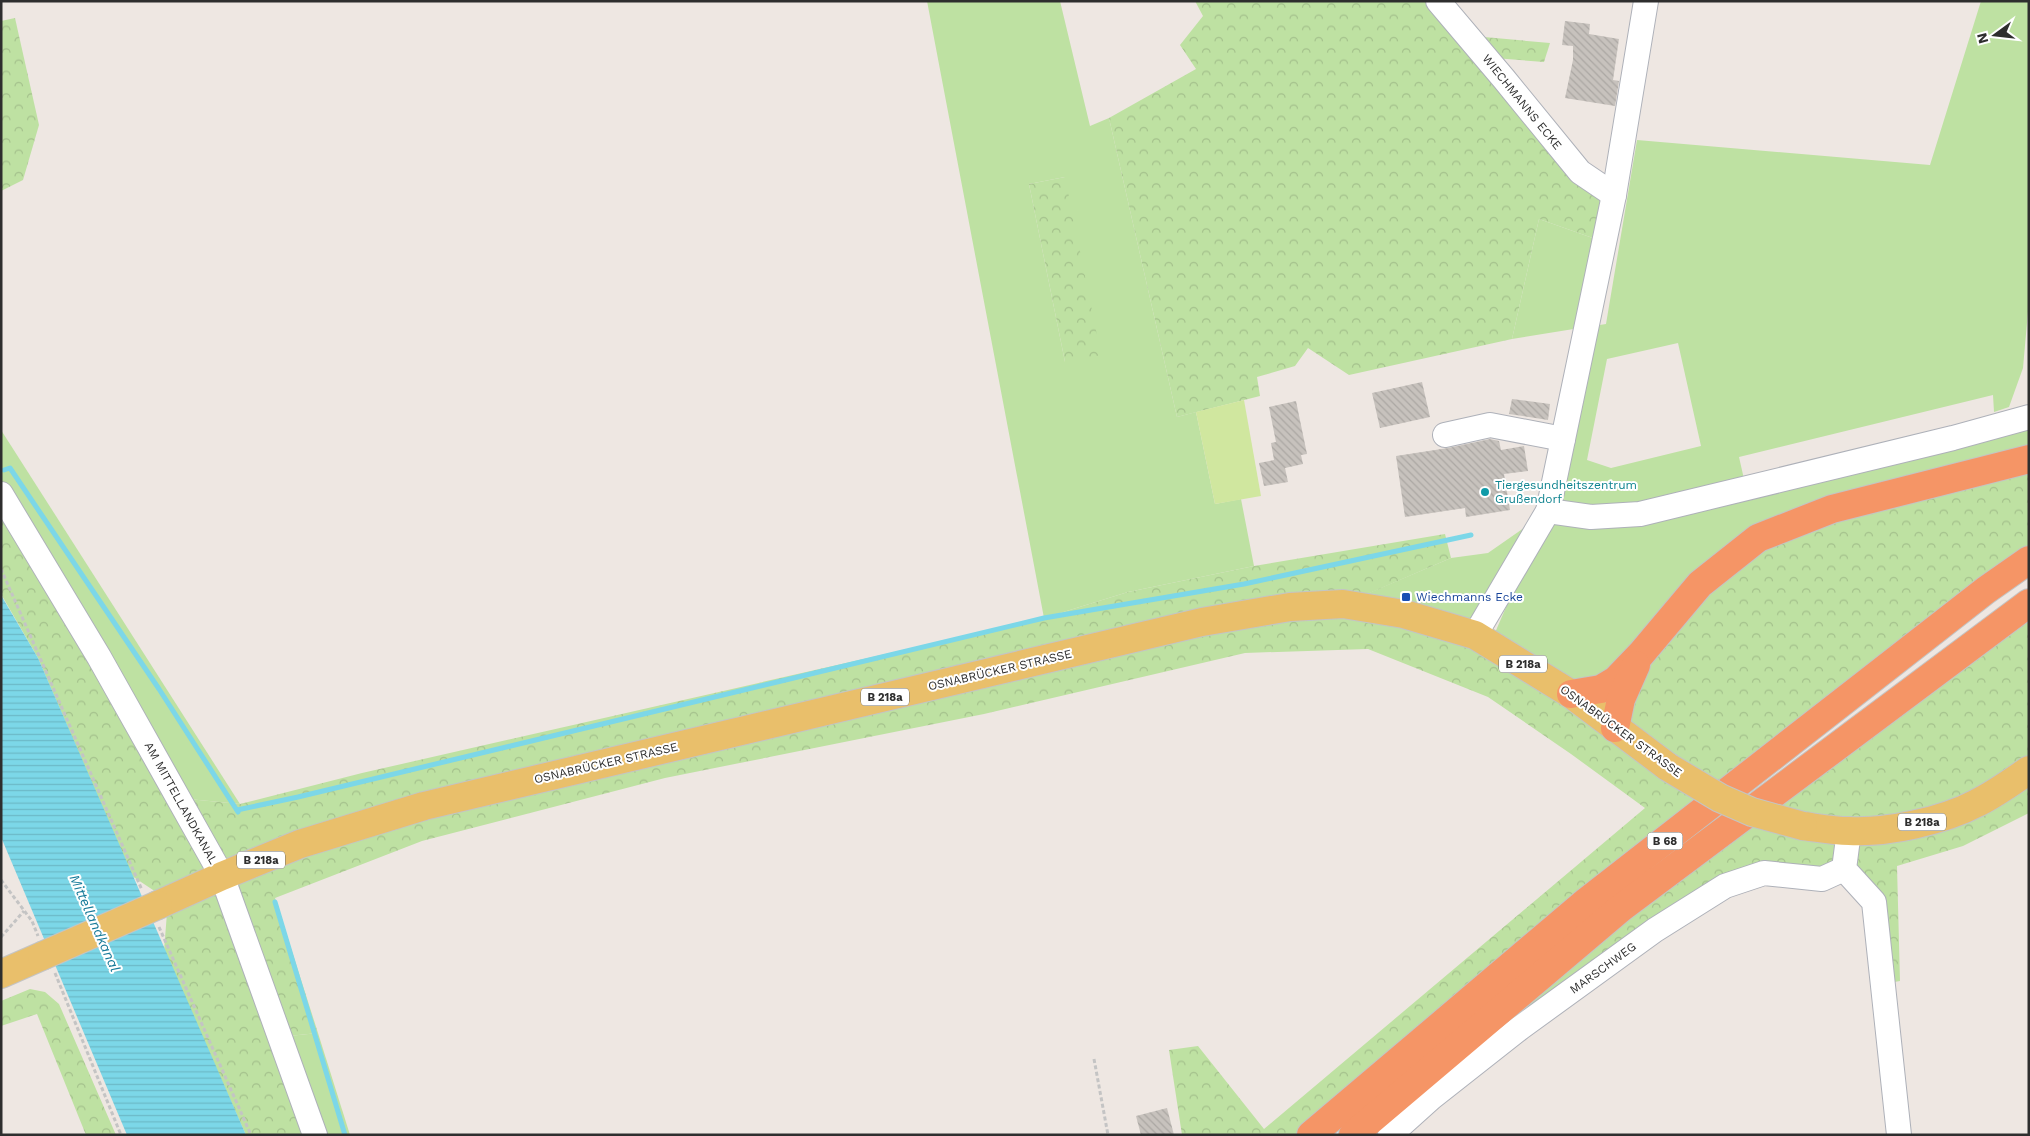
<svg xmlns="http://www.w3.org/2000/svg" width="2030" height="1136" font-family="'Work Sans',sans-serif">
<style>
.grass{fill:#bee1a2;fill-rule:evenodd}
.forest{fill:url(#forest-crowns)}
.pitch{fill:#d0e79f}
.water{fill:url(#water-rules)}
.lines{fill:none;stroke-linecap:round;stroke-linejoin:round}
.stream{stroke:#7cd7e8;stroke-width:5}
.building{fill:url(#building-back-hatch)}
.minor-casing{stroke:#aeb1b9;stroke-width:26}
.major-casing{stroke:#c4c4c4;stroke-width:30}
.highway-casing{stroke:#c4c4c4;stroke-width:30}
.path{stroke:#c4c4c4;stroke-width:3;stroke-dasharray:4 2.5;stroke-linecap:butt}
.minor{stroke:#fff;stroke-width:24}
.major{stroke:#e9bf6b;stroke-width:28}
.highway{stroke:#f59566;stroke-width:28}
.major-bridge-casing{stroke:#c4c4c4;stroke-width:30;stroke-linecap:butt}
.major-bridge{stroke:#e9bf6b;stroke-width:28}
.culture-dot{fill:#0f9aa8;stroke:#fff;stroke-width:2}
.transit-dot{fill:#1a4fb4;stroke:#fff;stroke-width:2}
.labels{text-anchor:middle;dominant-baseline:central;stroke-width:4;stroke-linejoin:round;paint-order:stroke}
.shield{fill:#fff;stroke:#6d6d6d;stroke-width:1}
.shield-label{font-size:11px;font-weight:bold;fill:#2e2e2e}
.street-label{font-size:12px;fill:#2e2e2e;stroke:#fff}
.culture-label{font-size:12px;fill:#0d838f;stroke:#fff;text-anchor:start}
.transit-label{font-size:12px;fill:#164399;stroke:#fff;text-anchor:start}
.water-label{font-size:14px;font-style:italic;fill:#167a99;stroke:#fff}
</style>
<defs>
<pattern id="forest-crowns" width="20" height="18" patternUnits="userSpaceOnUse" patternTransform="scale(1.25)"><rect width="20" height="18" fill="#bee1a2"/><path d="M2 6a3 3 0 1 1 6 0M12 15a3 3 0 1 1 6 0" fill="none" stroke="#a4c18c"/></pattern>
<pattern id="water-rules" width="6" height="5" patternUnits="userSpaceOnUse" patternTransform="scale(1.25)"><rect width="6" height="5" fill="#7cd7e8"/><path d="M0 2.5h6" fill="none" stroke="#6cb9c7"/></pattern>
<pattern id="building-back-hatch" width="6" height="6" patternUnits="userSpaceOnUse" patternTransform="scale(1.25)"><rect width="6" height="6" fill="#c7c2bd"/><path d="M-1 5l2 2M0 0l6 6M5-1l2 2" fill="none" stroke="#aba7a3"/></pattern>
</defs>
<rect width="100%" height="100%" fill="#eee7e2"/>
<g class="grass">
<path d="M927,1H1060L1090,126L1109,118L1177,417L1196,412L1215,504L1241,499L1254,566L1128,592L1044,618ZM1065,177V362L1029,184Z"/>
<path d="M1981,1H2029V300L2023,368L2009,407L1994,412L1993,395L1739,457L1746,488L2029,415V454L1606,679L1575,683L1494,635L1545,517L1475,635L1343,604L1451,558L1488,553L1548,511L1586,327L1512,339L1539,219L1604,242L1587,327L1606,324L1637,140L1930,165ZM1678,343L1701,446L1611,468L1587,460L1607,359Z"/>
<polygon points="1,430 240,804 178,798 1,494"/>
<polygon points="318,1033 350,1135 315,1135 279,1037"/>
</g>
<g class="forest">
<polygon points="1195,1 1438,1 1614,195 1604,242 1539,219 1512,339 1349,375 1308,348 1295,366 1257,377 1260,396 1177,417 1109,118 1196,69 1180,45 1203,16"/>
<polygon points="15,18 39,125 23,180 1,191 1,21"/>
<polygon points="1484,37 1550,43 1544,62 1494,58"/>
<polygon points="1065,177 1101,355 1065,362 1029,184"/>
<polygon points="2029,464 2029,560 1311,1135 1182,1135 1169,1050 1198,1046 1264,1129 1645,808 1571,754 1488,697 1368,649 1245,653 984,714 665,778 422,841 275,898 318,1033 279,1037 315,1135 246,1135 164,951 168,900 132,876 38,658 1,594 1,494 178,798 240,804 362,773 1044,618 1128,592 1254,566 1445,534 1451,558 1344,604 1475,635 1622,725 1632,686 1669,627 1760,545"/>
<polygon points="2029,603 2029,813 1963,846 1897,866 1900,981 1883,984 1874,903 1845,869 1724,886 1390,1135 1353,1135"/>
<polygon points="30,989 45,992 59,1004 116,1135 86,1135 37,1014 1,1026 1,1001"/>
</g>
<polygon class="pitch" points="1244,400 1261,496 1215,504 1196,412"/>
<polygon class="water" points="1,595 38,658 246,1135 127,1135 1,837"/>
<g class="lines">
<g class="stream">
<polyline points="4,470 10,468 159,689 238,812"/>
<polyline points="237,810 298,797 1044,618 1244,584 1471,535"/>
<polyline points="275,902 345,1135"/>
</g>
</g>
<g class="building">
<polygon points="1565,21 1590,24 1589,34 1619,39 1613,80 1619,81 1615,106 1565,98 1573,60 1573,46 1562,45"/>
<polygon points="1422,382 1430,417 1380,428 1372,393"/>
<polygon points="1512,399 1550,404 1548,420 1509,414"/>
<polygon points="1296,401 1307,454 1301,455 1303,464 1285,468 1288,482 1264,486 1259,463 1274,460 1271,443 1276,442 1269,407"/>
<polygon points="1490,439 1499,441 1501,450 1524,446 1528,471 1504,474 1510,510 1466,517 1465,508 1405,517 1396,456 1448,448"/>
<polygon points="1167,1108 1174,1135 1141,1135 1136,1116"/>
</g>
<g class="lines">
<g class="minor-casing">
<g id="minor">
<polyline points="1438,1 1504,79 1580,172 1614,195"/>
<polyline points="1445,435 1490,425 1563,439"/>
<polyline points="1,494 99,657 222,876 315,1135"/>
<polyline points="1548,511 1591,517 1640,514 1953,438 2029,417"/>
<polyline points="1475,635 1548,511 1614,195 1646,1"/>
<polyline points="1849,831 1844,869 1874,902 1899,1135"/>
<polyline points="1390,1135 1431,1098 1520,1028 1655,930 1725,886 1764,873 1822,879 1844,869"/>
</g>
</g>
<g class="major-casing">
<g id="major">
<path d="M1803,826C1818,828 1834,831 1849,831C1887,833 1943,821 1977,803C1995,794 2012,782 2029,770"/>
<polyline points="158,905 222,876 300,844 424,806 1202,622 1290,607 1343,604 1404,614 1475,635 1571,694 1668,767"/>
<polyline points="1,974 42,956"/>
</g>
</g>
<g class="highway-casing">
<g id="highway">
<polyline points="1571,694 1601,689 1616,680 1641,654 1700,584 1758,538 1832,509 2029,459"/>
<polyline points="1615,728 1621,699 1636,665"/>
<polyline points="1311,1135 1587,901 1986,590 2029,560"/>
<polyline points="1353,1135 1621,908 2029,603"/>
</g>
</g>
<g class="path">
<polyline points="1,569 142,890"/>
<polyline points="1,880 32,921 38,936"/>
<polyline points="159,927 251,1135"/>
<polyline points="1,937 24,911"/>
<polyline points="55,973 121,1135"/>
<polyline points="1094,1059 1108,1135"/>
</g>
<use href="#minor" class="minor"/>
<use href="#major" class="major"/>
<use href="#highway" class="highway"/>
<g class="major-bridge-casing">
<g id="major-bridge">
<polyline points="1668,767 1720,798 1752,812 1803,826"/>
<polyline points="42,956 158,905"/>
</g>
</g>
<use href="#major-bridge" class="major-bridge"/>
</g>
<circle class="culture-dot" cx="1485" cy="492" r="5"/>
<rect class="transit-dot" x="1401" y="592" width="10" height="10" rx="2.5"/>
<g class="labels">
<g class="shield">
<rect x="1499" y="655.5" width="48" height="17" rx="4"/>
<rect x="861" y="688.5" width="48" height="17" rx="4"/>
<rect x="1898" y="813.5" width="48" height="17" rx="4"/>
<rect x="1647.5" y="832.5" width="35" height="17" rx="4"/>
<rect x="237" y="851.5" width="48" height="17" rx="4"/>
</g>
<g class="shield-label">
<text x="1523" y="664">B 218a</text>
<text x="885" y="697">B 218a</text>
<text x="1922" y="822">B 218a</text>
<text x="1665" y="841">B 68</text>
<text x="261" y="860">B 218a</text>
</g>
<g class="street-label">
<text transform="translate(1522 102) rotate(51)">WIECHMANNS ECKE</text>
<text transform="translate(1000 670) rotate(-13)">OSNABRÜCKER STRASSE</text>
<text transform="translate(1621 731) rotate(36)">OSNABRÜCKER STRASSE</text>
<text transform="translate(606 763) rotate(-13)">OSNABRÜCKER STRASSE</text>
<text transform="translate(181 803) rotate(61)">AM MITTELLANDKANAL</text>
<text transform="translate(1603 968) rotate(-36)">MARSCHWEG</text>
</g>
<g class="culture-label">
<text x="1495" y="485">Tiergesundheitszentrum<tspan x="1495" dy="14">Grußendorf</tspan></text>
</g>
<g class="transit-label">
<text x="1416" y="597">Wiechmanns Ecke</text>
</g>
<g class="water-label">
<text transform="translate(95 923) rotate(66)">Mittellandkanal</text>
</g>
</g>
<rect width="2030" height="1136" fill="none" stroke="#2e2e2e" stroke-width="5"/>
<g transform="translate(1995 35) rotate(255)" stroke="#ffffff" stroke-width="4" paint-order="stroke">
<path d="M0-4L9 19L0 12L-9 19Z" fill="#2e2e2e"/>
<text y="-8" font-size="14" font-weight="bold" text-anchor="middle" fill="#2e2e2e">N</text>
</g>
</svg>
